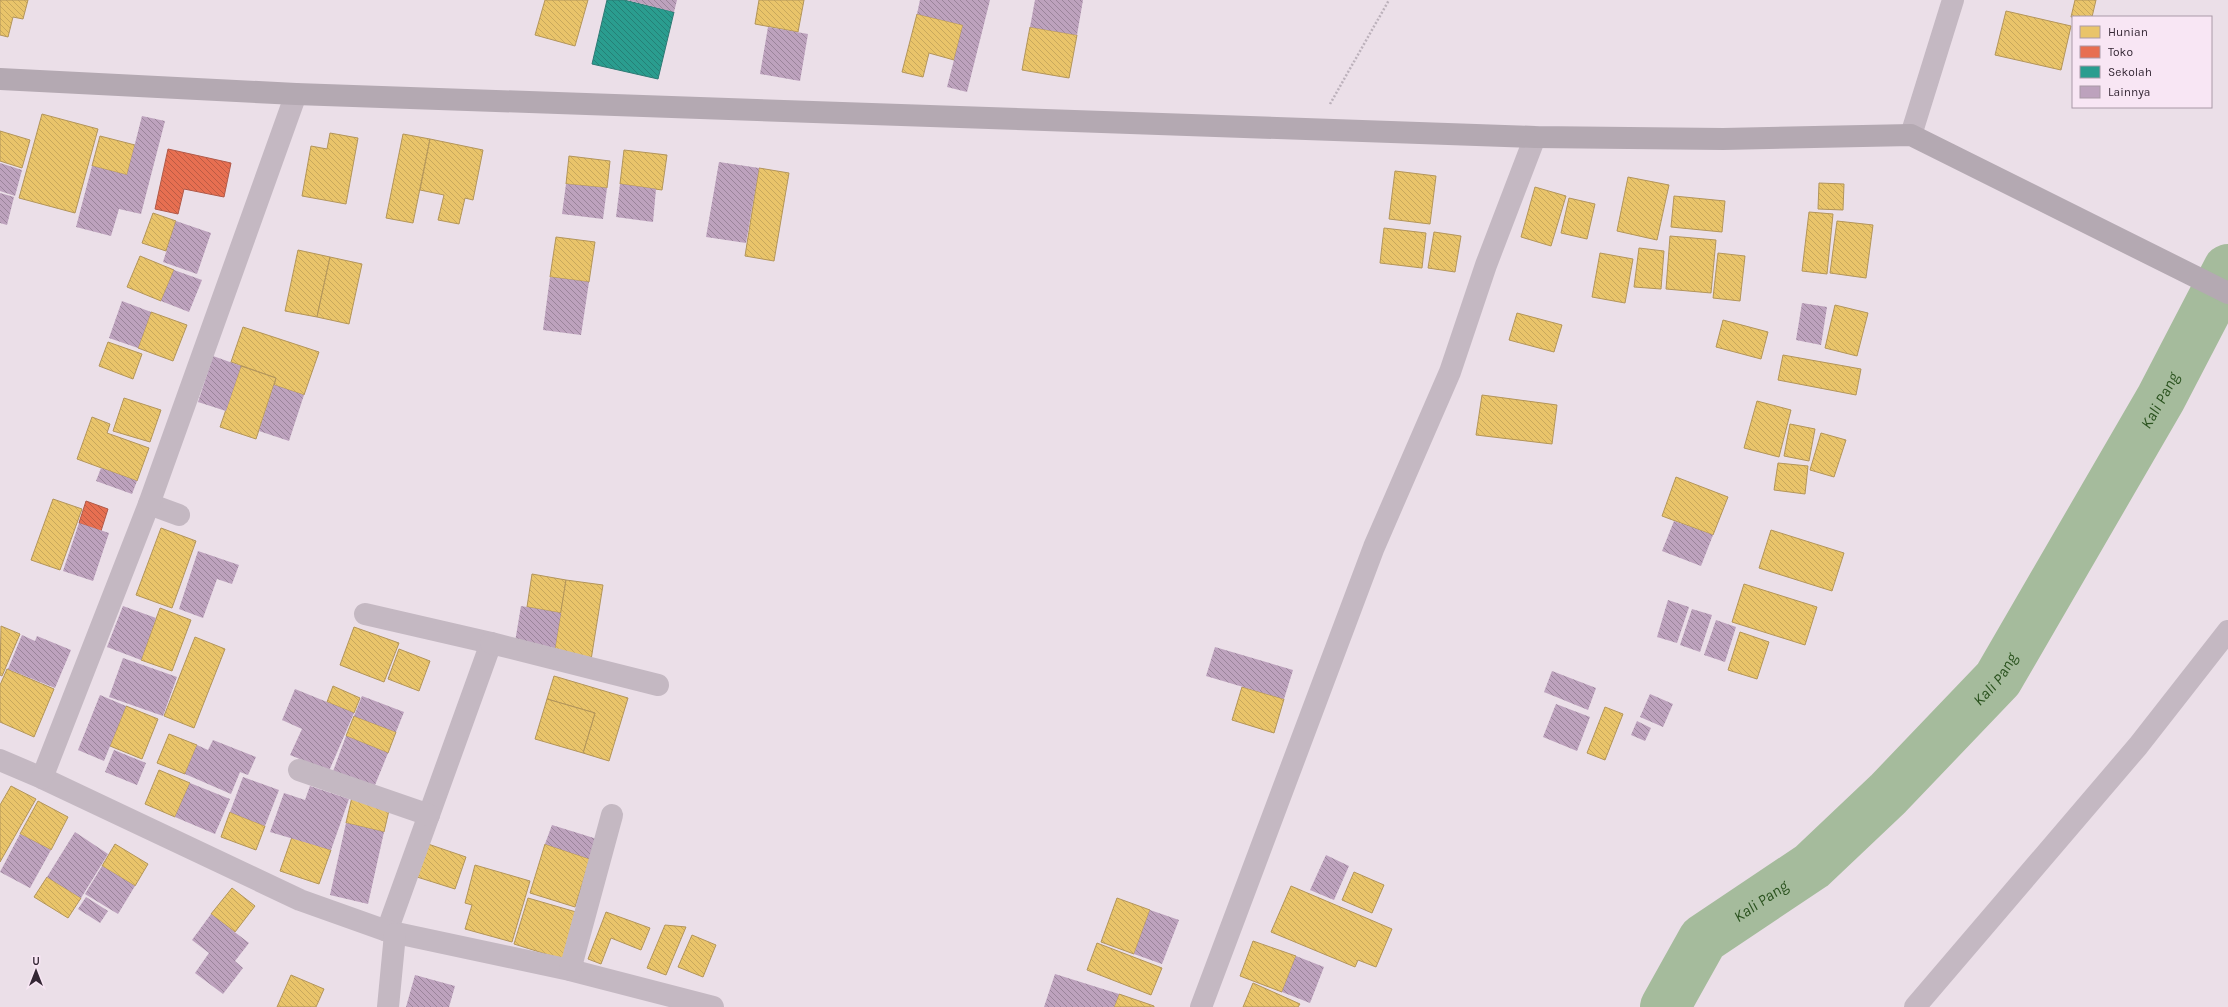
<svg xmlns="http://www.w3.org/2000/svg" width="2228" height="1007" font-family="Karla,sans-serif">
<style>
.homes{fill:url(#homes-back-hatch);stroke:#b3955a}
.shops{fill:url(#shops-back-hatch);stroke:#b15948}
.schools{fill:url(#schools-back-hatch);stroke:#2d7a74}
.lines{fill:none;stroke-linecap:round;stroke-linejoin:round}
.river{stroke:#a5bb9c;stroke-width:50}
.building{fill:url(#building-back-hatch)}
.path{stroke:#bcb1bb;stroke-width:2.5;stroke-dasharray:2 2;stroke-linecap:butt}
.street{stroke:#c4b8c2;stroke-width:22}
.secondary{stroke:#b4a9b2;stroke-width:22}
.labels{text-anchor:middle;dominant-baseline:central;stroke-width:4;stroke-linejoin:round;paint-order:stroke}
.water-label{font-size:16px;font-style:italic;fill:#2b531f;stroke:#f8e6f4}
</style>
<defs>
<pattern id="homes-back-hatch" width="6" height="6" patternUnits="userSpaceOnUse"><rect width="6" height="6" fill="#e9c46a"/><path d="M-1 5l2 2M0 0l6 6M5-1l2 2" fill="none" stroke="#c8a85c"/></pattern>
<pattern id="shops-back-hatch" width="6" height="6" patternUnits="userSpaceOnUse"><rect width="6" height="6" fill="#e76f51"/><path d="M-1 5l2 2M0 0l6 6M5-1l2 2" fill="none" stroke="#bc5b44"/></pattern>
<pattern id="schools-back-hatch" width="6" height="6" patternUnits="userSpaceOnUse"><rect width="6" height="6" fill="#2a9d8f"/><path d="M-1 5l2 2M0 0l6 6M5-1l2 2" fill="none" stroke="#258076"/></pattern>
<pattern id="building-back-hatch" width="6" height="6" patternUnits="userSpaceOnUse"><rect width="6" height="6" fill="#bda2bd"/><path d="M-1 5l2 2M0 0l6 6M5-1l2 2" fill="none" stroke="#9a849a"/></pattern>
</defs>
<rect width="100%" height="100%" fill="#ebdfe8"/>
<g class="homes">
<polygon points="0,0 28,0 23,19 13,17 8,37 0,35"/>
<polygon points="545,0 588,0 575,46 535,35"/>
<polygon points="759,0 804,0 798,32 755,24"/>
<polygon points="2075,0 2096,0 2092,17 2071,17"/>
<polygon points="2006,11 2071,26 2061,70 1995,55"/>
<polygon points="917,14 963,25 954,60 929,53 923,77 902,72"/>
<polygon points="1030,27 1077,35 1069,78 1022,70"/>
<polygon points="42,114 98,129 75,213 19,198"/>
<polygon points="0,131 30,140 22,168 0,161"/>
<polygon points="330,133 358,138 346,204 302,196 311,146 327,149"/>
<polygon points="403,134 430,139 413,223 386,218"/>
<polygon points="100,136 135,145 127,175 92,166"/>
<polygon points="430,139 483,150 473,200 465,198 459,224 438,220 444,195 420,190"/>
<polygon points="624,150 667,155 662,190 620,184"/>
<polygon points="569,156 610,161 607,188 566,184"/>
<polygon points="759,168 789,173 774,261 745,256"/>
<polygon points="1395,171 1436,176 1430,224 1389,219"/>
<polygon points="1628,177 1669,185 1657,240 1617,231"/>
<polygon points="1819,183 1844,184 1843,210 1818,209"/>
<polygon points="1535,187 1566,196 1551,246 1521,237"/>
<polygon points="1674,196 1725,201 1722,232 1671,227"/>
<polygon points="1569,198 1595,204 1587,239 1561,233"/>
<polygon points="1809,212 1833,214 1827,274 1802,271"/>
<polygon points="153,213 176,221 166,251 142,243"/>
<polygon points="1837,221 1873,225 1866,278 1830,273"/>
<polygon points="1384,228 1426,233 1422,268 1380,263"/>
<polygon points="1434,232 1461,236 1455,272 1428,268"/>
<polygon points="1670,236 1716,240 1711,293 1666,289"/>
<polygon points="556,237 595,242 589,282 550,277"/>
<polygon points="1639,248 1664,251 1661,289 1634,287"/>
<polygon points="298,250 330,257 317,317 285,311"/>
<polygon points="1600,253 1633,259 1625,303 1592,297"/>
<polygon points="1718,253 1745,256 1740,301 1713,298"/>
<polygon points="140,256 174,270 161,301 127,287"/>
<polygon points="330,257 362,264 349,324 317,317"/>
<polygon points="1835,305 1868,313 1857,356 1825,348"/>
<polygon points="151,312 187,325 173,361 138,348"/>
<polygon points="1517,313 1562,325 1554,352 1509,340"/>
<polygon points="1723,320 1768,332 1761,359 1716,347"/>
<polygon points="243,327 319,352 304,395 274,385 276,378 231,362"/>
<polygon points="108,342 142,354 133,379 99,366"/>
<polygon points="1783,355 1861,369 1856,395 1778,380"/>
<polygon points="241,366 276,378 256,439 220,427"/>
<polygon points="1482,395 1557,405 1552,444 1476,435"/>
<polygon points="124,398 161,410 150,442 113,431"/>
<polygon points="1757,401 1791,410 1779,457 1744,448"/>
<polygon points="92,417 110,424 107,433 149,448 137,481 77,459"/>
<polygon points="1790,424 1815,429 1809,461 1784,456"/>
<polygon points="1821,433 1846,440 1834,477 1810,470"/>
<polygon points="1778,463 1808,466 1805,494 1774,490"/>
<polygon points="1676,477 1728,497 1713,535 1662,516"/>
<polygon points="53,499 82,509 60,570 31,560"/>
<polygon points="161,528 196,541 172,608 136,595"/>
<polygon points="1771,530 1844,553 1832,591 1759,568"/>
<polygon points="532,574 566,580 561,613 527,607"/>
<polygon points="566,580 603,585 591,660 554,654"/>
<polygon points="1744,584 1817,607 1805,645 1732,622"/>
<polygon points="160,608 191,620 172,671 141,660"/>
<polygon points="1,626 20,634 2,676 0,675"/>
<polygon points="354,627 399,643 384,682 340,665"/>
<polygon points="1740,632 1769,642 1757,679 1728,670"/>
<polygon points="195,637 225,649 194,728 164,716"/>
<polygon points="399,649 430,661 419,691 388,679"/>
<polygon points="7,669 54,689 34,737 0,722 0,685"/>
<polygon points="554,676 628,698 609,761 583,753 595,713 547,699"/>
<polygon points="333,686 360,698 354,713 327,702"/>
<polygon points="1242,687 1284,699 1274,733 1232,720"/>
<polygon points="547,699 595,713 583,753 535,739"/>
<polygon points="126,706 158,719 142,759 110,746"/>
<polygon points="1605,707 1623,714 1605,760 1587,753"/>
<polygon points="354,716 396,732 388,753 346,736"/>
<polygon points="169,734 197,745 185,774 157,763"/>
<polygon points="159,770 190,783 175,817 145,804"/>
<polygon points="11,786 36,799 0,862 0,805"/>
<polygon points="352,797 390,806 384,832 346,823"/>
<polygon points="38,801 68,817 51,850 20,834"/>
<polygon points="230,812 265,826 256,850 221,837"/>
<polygon points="292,837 331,850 319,884 280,871"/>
<polygon points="115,844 148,864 135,886 102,866"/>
<polygon points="428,844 466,857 455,889 417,877"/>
<polygon points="545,844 590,859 575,907 530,893"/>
<polygon points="475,865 530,881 512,942 465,929 472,905 465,903"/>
<polygon points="1354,872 1384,885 1372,913 1342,900"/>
<polygon points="47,877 81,898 68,918 34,897"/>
<polygon points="1291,886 1392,929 1376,967 1358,960 1355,967 1271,932"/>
<polygon points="232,888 255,906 235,932 211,914"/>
<polygon points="528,898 583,914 568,961 514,944"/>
<polygon points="1117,898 1150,910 1134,954 1101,942"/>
<polygon points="606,912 650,928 641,950 611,938 601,964 588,959"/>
<polygon points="665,925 686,927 666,975 647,968"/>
<polygon points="692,935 716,945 703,977 678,967"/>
<polygon points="1253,941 1296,956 1282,992 1240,976"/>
<polygon points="1097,943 1162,968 1151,995 1087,970"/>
<polygon points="291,975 324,989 316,1007 277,1007"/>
<polygon points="1253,983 1300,1004 1298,1007 1243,1007"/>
<polygon points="1119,994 1154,1006 1154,1007 1114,1007"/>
</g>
<g class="shops">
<polygon points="168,149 231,163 224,197 184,189 178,214 155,209"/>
<polygon points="86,501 108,509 101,531 79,523"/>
</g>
<polygon class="schools" points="607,0 624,0 674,12 658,79 592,64"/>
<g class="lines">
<path class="river" id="s1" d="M1665,1007L1703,939L1812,866L1888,794L1998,679L2161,398L2228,269"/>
</g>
<g class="building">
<polygon points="627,0 677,0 674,12"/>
<polygon points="920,0 990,0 967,92 947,87 963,25 917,14"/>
<polygon points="1035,0 1083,0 1077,35 1030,27"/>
<polygon points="768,27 808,34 800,81 760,74"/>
<polygon points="142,116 165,121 141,214 119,209 111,236 76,227 92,166 127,175"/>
<polygon points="719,162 759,168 746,243 706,237"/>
<polygon points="0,163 22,170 15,196 0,191"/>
<polygon points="566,184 607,188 603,219 562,214"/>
<polygon points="620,184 656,189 653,222 616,217"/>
<polygon points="0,193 14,197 7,225 0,223"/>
<polygon points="176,221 211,233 197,274 163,262"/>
<polygon points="174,270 202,280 189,312 161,301"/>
<polygon points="550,277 589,282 581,335 543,330"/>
<polygon points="122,301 151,312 138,348 109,338"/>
<polygon points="1802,303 1827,307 1821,345 1796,340"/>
<polygon points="213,356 241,366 226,411 198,402"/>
<polygon points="274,385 304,395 289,441 259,431"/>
<polygon points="101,468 137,481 132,494 96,481"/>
<polygon points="1674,521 1713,535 1701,566 1662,551"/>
<polygon points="79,523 109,533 93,581 63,571"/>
<polygon points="198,551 239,565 232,584 217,579 203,618 179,609"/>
<polygon points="1668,600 1689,607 1677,643 1657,637"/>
<polygon points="123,606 156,618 141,660 107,647"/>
<polygon points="521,606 561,613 554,654 514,648"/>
<polygon points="1692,609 1712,615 1700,652 1680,645"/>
<polygon points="1716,620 1736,627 1725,662 1704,655"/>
<polygon points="22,635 35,641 37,636 71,650 55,688 8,669"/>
<polygon points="1215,647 1293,670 1284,699 1206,676"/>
<polygon points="123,658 177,677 163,716 109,697"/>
<polygon points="1552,671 1596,688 1588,710 1544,692"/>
<polygon points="295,689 354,713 329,771 290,755 302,729 282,720"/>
<polygon points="1650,694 1673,704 1663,727 1640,717"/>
<polygon points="100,695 126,706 104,761 78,750"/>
<polygon points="362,696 404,712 396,732 354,716"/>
<polygon points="1556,704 1590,717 1577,751 1543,737"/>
<polygon points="1637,721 1651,728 1645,741 1631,735"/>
<polygon points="346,736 388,753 373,790 332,774"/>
<polygon points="213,740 256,757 248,775 240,772 231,794 185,774 197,745 208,750"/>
<polygon points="114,750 146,763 137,785 105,772"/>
<polygon points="243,777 279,790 265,826 230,812"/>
<polygon points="190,783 230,799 215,834 175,817"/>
<polygon points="310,786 349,799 331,850 270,832 284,793 305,800"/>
<polygon points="346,823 384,832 368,904 330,895"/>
<polygon points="552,825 597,839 590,859 545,844"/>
<polygon points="75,832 108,854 81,898 47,877"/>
<polygon points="20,834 51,850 30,888 0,872"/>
<polygon points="1326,855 1349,866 1334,900 1310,890"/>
<polygon points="102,866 135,886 118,914 85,894"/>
<polygon points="86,897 108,911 100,923 78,909"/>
<polygon points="1150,910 1179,920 1162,964 1134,954"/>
<polygon points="211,914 249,943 235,961 243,968 223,994 195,973 209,953 192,940"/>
<polygon points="1296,956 1324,967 1310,1003 1282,992"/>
<polygon points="1055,974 1119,994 1114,1007 1044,1007"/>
<polygon points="415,975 455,986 449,1007 406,1007"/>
</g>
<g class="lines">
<polyline class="path" points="1330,104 1389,0"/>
<g class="street">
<polyline points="1911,135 1953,0"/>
<polyline points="149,504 179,515"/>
<polyline points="365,614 491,643 387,931"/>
<polyline points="491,643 658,685"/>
<polyline points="0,760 42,778 300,900 387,931 570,970 713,1007"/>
<polyline points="299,770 429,815"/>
<polyline points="42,778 149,504 296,94"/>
<polyline points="570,970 612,815"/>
<polyline points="388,1007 395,934"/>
<polyline points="1201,1007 1374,547 1450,372 1486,265 1535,137"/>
<polyline points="1915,1007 2138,746 2228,631"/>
</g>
<polyline class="secondary" points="0,79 296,94 1535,137 1723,139 1911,135 2228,293"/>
</g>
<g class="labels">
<g class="water-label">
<text stroke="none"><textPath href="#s1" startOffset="795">Kali Pang</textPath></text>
<text stroke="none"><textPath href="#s1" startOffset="471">Kali Pang</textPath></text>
<text stroke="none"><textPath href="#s1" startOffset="147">Kali Pang</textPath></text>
</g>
</g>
<rect x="2072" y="16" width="140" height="92" fill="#f8e6f4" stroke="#aa9aa7"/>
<rect x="2080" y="26" width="20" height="12" fill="#e9c46a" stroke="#aa9aa7"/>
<text x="2108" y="36" font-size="12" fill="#342734">Hunian</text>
<rect x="2080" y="46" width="20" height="12" fill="#e76f51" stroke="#aa9aa7"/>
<text x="2108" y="56" font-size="12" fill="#342734">Toko</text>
<rect x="2080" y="66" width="20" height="12" fill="#2a9d8f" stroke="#aa9aa7"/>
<text x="2108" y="76" font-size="12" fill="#342734">Sekolah</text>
<rect x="2080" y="86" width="20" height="12" fill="#bda2bd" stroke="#aa9aa7"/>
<text x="2108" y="96" font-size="12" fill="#342734">Lainnya</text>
<g transform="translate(36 971)" stroke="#f8e6f4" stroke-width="3" paint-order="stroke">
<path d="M0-3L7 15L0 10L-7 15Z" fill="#342734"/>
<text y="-6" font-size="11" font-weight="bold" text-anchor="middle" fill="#342734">U</text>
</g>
</svg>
